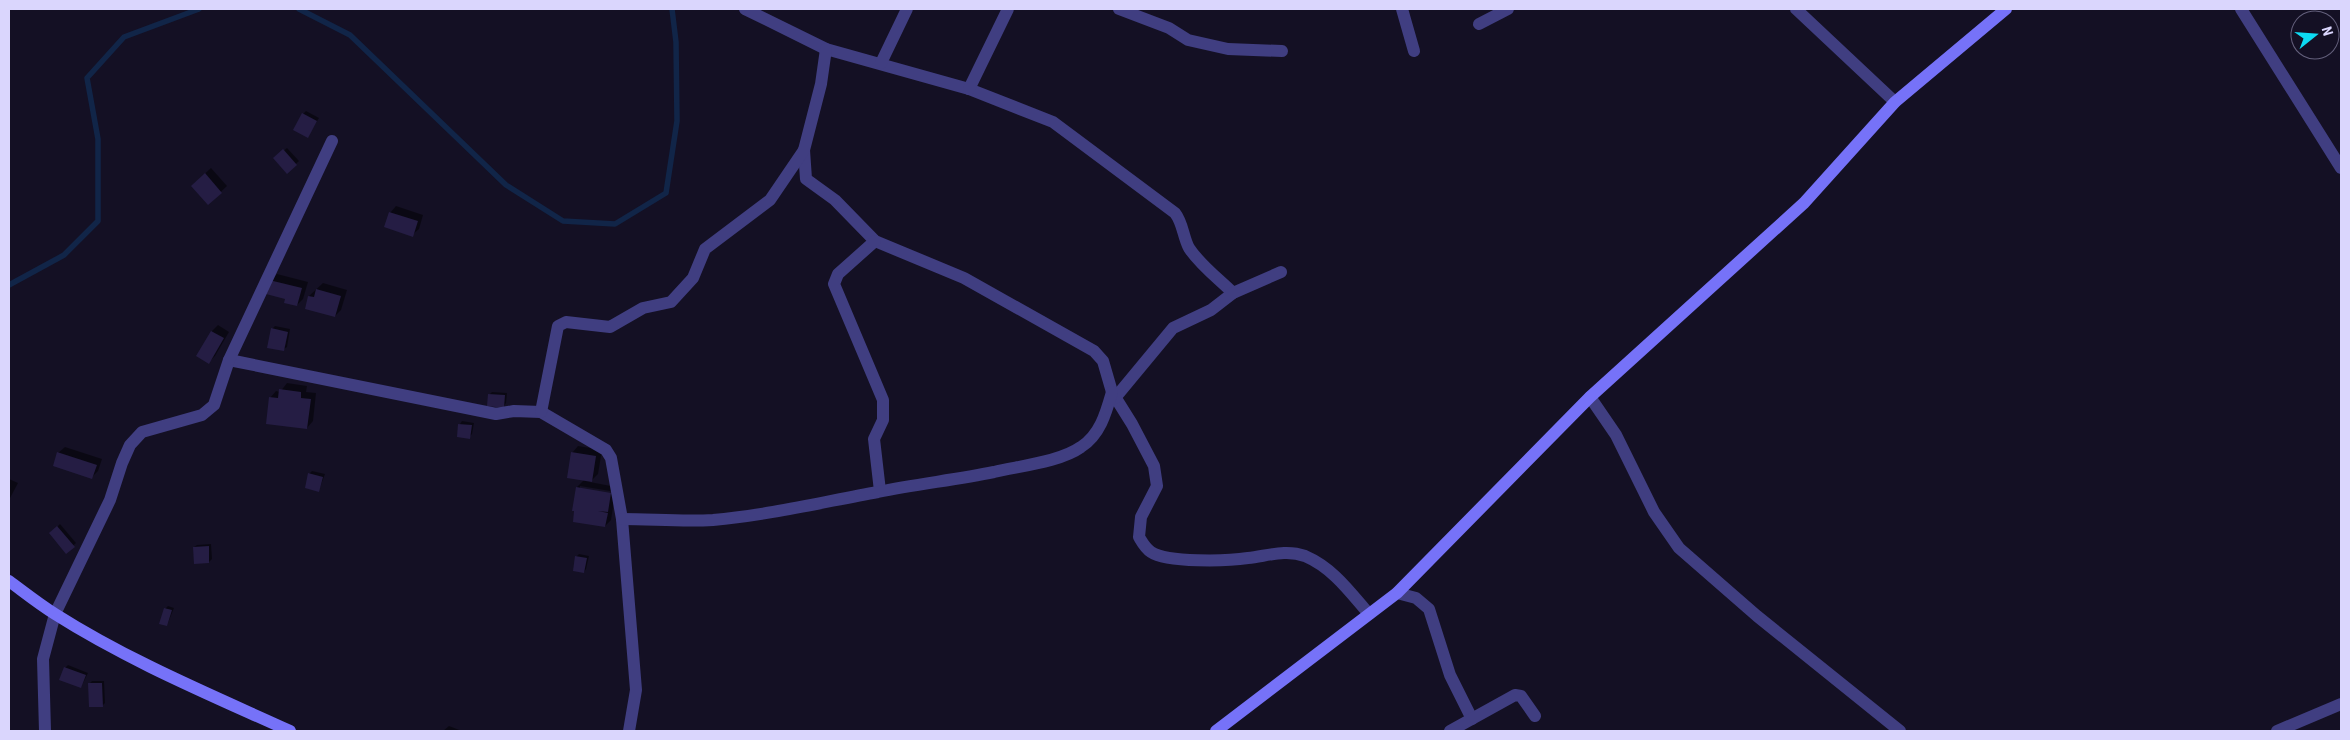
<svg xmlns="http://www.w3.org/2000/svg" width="2350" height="740" font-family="'Roboto Condensed',sans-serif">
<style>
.shadow{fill:#0007}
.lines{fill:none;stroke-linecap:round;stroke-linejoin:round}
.stream{stroke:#112548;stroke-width:5.5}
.building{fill:#251d44}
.street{stroke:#403e81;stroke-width:12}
.secondary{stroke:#7672f8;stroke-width:12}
</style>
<rect width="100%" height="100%" fill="#141024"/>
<g class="shadow">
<polygon points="306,111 319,118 308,136 303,114"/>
<polygon points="287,148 299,161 287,172 275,158"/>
<polygon points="211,168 227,186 208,204 199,179"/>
<polygon points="396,206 423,215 419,229 412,235 390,213"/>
<polygon points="277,274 308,282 303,299 297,305 287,298 271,280"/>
<polygon points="323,283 347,290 341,310 335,316 309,296"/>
<polygon points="218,325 229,332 215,356 209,362 212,331"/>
<polygon points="275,326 290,329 287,347 284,349 272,329"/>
<polygon points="287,383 307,386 306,392 316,393 313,421 307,428 270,398 276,391 280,392"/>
<polygon points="492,392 507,393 506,403 504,406 489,395"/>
<polygon points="462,421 474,423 472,434 469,437 460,424"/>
<polygon points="578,446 602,450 598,474 590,482 616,487 616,492 580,486 580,489 615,495 611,520 605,526 577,487 585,479 572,453"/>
<polygon points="65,447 102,459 98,471 92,477 58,453"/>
<polygon points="312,471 325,474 319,490 309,474"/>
<polygon points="9,479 18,483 9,500"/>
<polygon points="60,524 76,543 66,552 51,533"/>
<polygon points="211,544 212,559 209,562 194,547 197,545"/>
<polygon points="579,554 589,556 586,569 584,572 576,557"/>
<polygon points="168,606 174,608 167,625 165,609"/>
<polygon points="68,665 88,673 81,687 65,668"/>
<polygon points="92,681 104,681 105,703 102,706 89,684"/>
<polygon points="449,726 462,731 443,731"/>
</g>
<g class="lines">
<g class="stream">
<polyline points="299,9 350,35 506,185 563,221 615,224 666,193 677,121 676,42 672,9"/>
<polyline points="9,285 64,255 98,221 98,139 87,78 124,37 199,9"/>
</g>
</g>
<g class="building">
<polygon points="302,113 317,121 308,138 293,130"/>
<polygon points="283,149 297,165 287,174 273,158"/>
<polygon points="205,173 222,193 208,205 191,186"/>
<polygon points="389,212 418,221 413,237 384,227"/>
<polygon points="269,280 302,288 297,306 284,303 285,299 266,294"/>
<polygon points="316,289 341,296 335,317 305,309 308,296 314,297"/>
<polygon points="271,328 288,332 284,351 267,348"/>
<polygon points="211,331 224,338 209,364 196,356"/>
<polygon points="279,389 301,392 301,398 311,399 307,429 266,424 269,397 278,398"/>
<polygon points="488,394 505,395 504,408 487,406"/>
<polygon points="458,424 472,425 470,439 457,437"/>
<polygon points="57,452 97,465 92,479 53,466"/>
<polygon points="571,452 596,456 592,482 567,478"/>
<polygon points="308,473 323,477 319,492 305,488"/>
<polygon points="576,487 611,493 608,512 598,511 608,513 605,527 573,522 574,511 572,511"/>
<polygon points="57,526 75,547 66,554 49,533"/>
<polygon points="209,546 209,563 194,564 193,547"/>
<polygon points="575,556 587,558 584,573 573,571"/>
<polygon points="164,608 172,610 167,626 159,624"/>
<polygon points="64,667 86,675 81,688 59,680"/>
<polygon points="88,683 102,683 103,707 89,707"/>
</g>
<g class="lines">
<g class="street">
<path d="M745,9L826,49L969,89L1053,122L1175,213C1183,223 1183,237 1189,248C1200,265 1219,279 1233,293"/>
<polyline points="1119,9 1169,28 1188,40 1228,49 1282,51"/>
<polyline points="1402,9 1414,51"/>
<polyline points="1796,9 1895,102"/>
<polyline points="2241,9 2341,168"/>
<polyline points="1479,24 1508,9"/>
<polyline points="881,63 907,9"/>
<polyline points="969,89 1008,9"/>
<path d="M804,150L806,179L835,200L875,241L964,278L1094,351L1103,361L1112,392L1132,424L1154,466L1157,486L1141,517L1139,537C1142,542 1145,548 1151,552C1167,563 1228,561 1248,558C1267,556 1286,549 1305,556C1333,568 1350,592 1369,614"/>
<polyline points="875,241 838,274 834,284 883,400 883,420 874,439 880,491"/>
<polyline points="229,360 496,414 514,411 541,412 606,450 611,458 622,519 636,690 629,731"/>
<polyline points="1590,397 1616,435 1654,512 1679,548 1757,616 1900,731"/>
<polyline points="1115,398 1173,328 1211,310 1233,293 1281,272"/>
<polyline points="541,412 558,326 566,322 610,327 643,308 671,302 693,278 705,249 770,200 804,150 821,84 826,49"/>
<path d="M622,519C652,519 683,522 713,520C769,515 823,502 878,492C916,484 955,480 994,472C1019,466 1060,462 1081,447C1100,435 1106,413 1112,392"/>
<polyline points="1397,593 1416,598 1429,609 1450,675 1472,719"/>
<polyline points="45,731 43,659 55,614 110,500 122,463 130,445 142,432 202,415 214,405 229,360 332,141"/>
<polyline points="1450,731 1515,695 1521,696 1535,716"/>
<polyline points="2277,731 2341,704"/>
</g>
<g class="secondary">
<path d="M9,581C24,592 39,604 55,614C129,661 211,695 290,731"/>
<polyline points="1216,731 1397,593 1590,397 1804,203 1895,102 2006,9"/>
</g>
</g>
<rect width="2350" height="740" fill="none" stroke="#dad6fd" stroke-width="20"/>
<g transform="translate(2315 35) rotate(73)"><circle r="24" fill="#141024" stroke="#635f7b"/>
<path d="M0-4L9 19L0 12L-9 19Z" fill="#0ddaf2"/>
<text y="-8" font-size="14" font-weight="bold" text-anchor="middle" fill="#dad6fd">N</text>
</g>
</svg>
